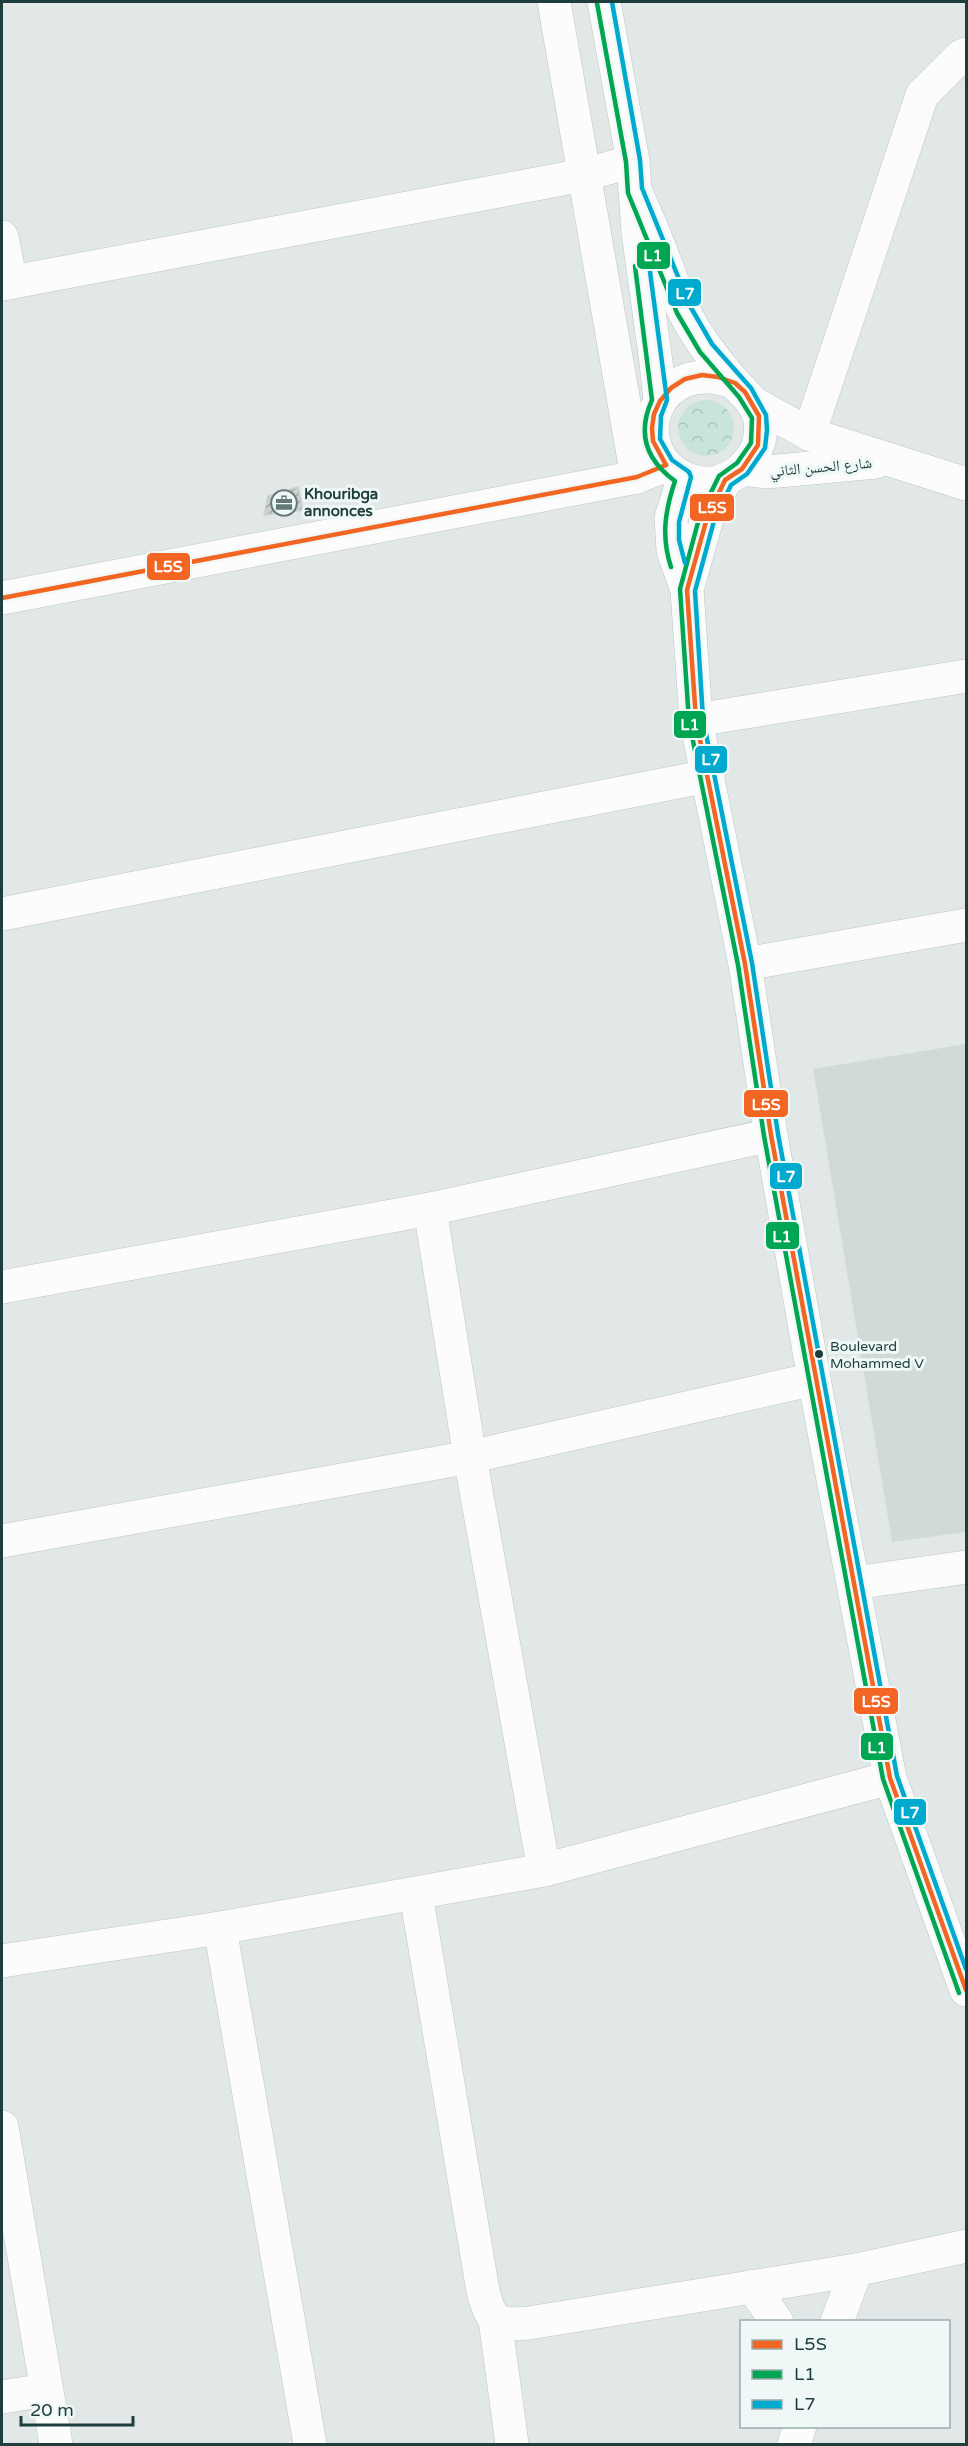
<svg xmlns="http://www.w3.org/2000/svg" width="968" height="2446" font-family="'Varela Round','Noto Naskh Arabic',sans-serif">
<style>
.built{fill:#cfdad9}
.park{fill:url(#park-crowns)}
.building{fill:url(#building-hatch);stroke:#cad1d0;stroke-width:1.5}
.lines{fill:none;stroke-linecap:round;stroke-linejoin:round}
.minor-casing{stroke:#bfc5c4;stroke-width:34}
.tertiary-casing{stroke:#bfc5c4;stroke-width:34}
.secondary-casing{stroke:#bdc6c5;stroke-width:34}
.minor{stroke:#fbfcfb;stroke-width:33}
.tertiary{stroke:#fbfcfb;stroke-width:33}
.secondary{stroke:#fbfcfb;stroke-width:33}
.bus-1-casing{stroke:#eff8f6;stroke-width:9}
.bus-2-casing{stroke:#eff8f6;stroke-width:9}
.bus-3-casing{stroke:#eff8f6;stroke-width:9}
.bus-1{stroke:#f26522;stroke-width:4.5}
.bus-2{stroke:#00a651;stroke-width:4.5}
.bus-3{stroke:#00a9ce;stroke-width:4.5}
.bus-dot{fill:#1e3d3d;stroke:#eff8f6;stroke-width:2}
.labels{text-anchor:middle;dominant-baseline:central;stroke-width:6;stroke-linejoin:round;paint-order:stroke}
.bus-label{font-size:14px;fill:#1e3d3d;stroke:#eff8f6;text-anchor:start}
.street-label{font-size:15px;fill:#1e3d3d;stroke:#eff8f6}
.poi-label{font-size:15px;font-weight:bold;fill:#1e3d3d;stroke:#eff8f6;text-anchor:start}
.line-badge{stroke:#eff8f6;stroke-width:2}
.badge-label{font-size:16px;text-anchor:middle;font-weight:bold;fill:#fff}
</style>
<defs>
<pattern id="park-crowns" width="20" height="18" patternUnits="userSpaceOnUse" patternTransform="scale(1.5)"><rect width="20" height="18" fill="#c9e4d8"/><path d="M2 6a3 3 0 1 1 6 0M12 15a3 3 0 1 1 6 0" fill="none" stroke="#acc4ba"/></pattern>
<pattern id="building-hatch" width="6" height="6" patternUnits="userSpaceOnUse" patternTransform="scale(1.5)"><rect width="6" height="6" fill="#c9d0ce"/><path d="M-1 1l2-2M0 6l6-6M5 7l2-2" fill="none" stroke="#a3aaa8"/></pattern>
</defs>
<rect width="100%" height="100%" fill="#e2e8e7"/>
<polygon class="built" points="966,1044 966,1532 892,1542 813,1069"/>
<circle class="park" cx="706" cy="428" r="28"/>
<polygon class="building" points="298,487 303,510 264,515 268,496"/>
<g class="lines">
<g class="minor-casing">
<g id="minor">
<polyline points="554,2 637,477"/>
<polyline points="2,237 11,283"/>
<polyline points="2,284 584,175 633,161"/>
<polyline points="809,434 922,95 961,56 966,54"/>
<polyline points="696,720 966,676"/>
<polyline points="2,914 708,776"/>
<polyline points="745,964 966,925"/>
<polyline points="430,1209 470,1457 544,1870"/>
<polyline points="2,1287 430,1209 771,1135"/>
<polyline points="2,1541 470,1457 814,1379"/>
<polyline points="854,1583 966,1567"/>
<path d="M416,1894L483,2291C491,2322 497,2326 529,2323L856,2270L966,2246"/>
<polyline points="220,1928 310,2444"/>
<polyline points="2,2127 56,2444"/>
<polyline points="752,2286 777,2322"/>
<polyline points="495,2319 512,2444"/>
<polyline points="837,2322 856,2270"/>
<polyline points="2,2397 46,2390"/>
<polyline points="794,2444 800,2426"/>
</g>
</g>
<g class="tertiary-casing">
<g id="tertiary">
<polyline points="2,598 637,477 666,465"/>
<polyline points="2,1961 220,1928 544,1870 890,1778"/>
</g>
</g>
<g class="secondary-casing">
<g id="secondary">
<polyline points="604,2 633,161 638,232 656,362 660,401"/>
<path d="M635,190C646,214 656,237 665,262C671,277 676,294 683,309C695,335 713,358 732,380C742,392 754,400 759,416C770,457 725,496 686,479C622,450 655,352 735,383"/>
<polyline points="753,403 809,434 966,484"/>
<polyline points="742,469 767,472 876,462"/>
<polyline points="684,478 671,518 673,551 687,590 696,720 745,964 771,1135 814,1379 890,1778 966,1990"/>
<polyline points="687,590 707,518 725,480"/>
</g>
</g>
<use href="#minor" class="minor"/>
<use href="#tertiary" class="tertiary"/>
<use href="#secondary" class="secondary"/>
<g class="bus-1-casing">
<g id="bus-1">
<polyline points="666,465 653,441 652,428 654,414 660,401 671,388 685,379 702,375 718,377 735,383 745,392 759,416 758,445 742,469 725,480 707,518 687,590 696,720 745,964 771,1135 890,1778 966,1990"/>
<polyline points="2,598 637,477 666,465"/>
</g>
</g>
<g class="bus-2-casing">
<g id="bus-2">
<polyline points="597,3 626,162 628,193 677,313 700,352 739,397 752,418 751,443 737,463 719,476 700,515 680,589 689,721 738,965 764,1136 883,1779 959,1993"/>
<path d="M635,266L652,400C637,433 646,460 675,481C665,511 661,536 671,567"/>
</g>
</g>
<g class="bus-3-casing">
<g id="bus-3">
<polyline points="612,2 640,160 642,188 690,306 712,344 751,388 766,415 767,430 765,448 747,474 731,485 714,521 695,591 703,719 752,963 778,1134 897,1776 966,1969"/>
<polyline points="649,264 667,400 661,416 660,439 672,460 689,472 691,477 679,522 679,540 685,563"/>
</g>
</g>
<use href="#bus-1" class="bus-1"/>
<use href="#bus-2" class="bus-2"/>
<use href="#bus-3" class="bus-3"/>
</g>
<defs>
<g id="office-ring" transform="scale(1.35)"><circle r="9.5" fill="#eff8f6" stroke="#637978" stroke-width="1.5"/><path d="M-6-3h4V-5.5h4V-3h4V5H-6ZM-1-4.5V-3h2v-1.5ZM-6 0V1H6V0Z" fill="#637978"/></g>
</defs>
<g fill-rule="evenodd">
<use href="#office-ring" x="284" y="503"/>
</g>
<circle class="bus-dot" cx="819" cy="1354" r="5"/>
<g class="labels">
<g class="bus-label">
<text x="830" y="1346">Boulevard<tspan x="830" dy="17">Mohammed V</tspan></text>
</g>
<g class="street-label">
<text transform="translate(821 467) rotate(-5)">شارع الحسن الثاني</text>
</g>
<g class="poi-label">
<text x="304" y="494">Khouribga<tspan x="304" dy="17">annonces</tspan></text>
</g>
</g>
<g class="line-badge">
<rect x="636" y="241" width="35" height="29" rx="6" fill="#00a651"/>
<rect x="667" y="278" width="35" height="29" rx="6" fill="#00a9ce"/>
<rect x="689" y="493" width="46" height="29" rx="6" fill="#f26522"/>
<rect x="146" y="552" width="45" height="29" rx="6" fill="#f26522"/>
<rect x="673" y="710" width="34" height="29" rx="6" fill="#00a651"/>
<rect x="694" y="745" width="34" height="29" rx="6" fill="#00a9ce"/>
<rect x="743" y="1089" width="46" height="29" rx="6" fill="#f26522"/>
<rect x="769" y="1162" width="34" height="28" rx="6" fill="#00a9ce"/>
<rect x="765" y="1221" width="35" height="29" rx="6" fill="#00a651"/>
<rect x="853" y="1687" width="46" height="28" rx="6" fill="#f26522"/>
<rect x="860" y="1732" width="34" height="29" rx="6" fill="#00a651"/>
<rect x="893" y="1798" width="34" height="28" rx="6" fill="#00a9ce"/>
</g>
<g class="badge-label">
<text x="653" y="261">L1</text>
<text x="685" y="299">L7</text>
<text x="712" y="513">L5S</text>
<text x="168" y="572">L5S</text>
<text x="690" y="730">L1</text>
<text x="711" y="765">L7</text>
<text x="766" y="1110">L5S</text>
<text x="786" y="1182">L7</text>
<text x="782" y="1242">L1</text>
<text x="876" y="1707">L5S</text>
<text x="877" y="1753">L1</text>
<text x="910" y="1818">L7</text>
</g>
<rect width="968" height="2446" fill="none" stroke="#1e3d3d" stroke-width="6"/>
<rect x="740" y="2320" width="210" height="108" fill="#eff8f6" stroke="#9badac" stroke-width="1.5"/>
<rect x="752" y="2340" width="30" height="9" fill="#f26522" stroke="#9badac" stroke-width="1.5"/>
<text x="794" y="2350" font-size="18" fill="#1e3d3d">L5S</text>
<rect x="752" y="2370" width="30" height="9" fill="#00a651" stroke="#9badac" stroke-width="1.5"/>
<text x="794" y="2380" font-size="18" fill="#1e3d3d">L1</text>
<rect x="752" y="2400" width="30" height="9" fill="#00a9ce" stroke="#9badac" stroke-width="1.5"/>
<text x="794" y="2410" font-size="18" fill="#1e3d3d">L7</text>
<path d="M21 2416v9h112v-9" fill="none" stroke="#1e3d3d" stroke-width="3"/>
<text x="30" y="2416" font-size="18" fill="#1e3d3d" stroke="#eff8f6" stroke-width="4.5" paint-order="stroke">20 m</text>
</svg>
